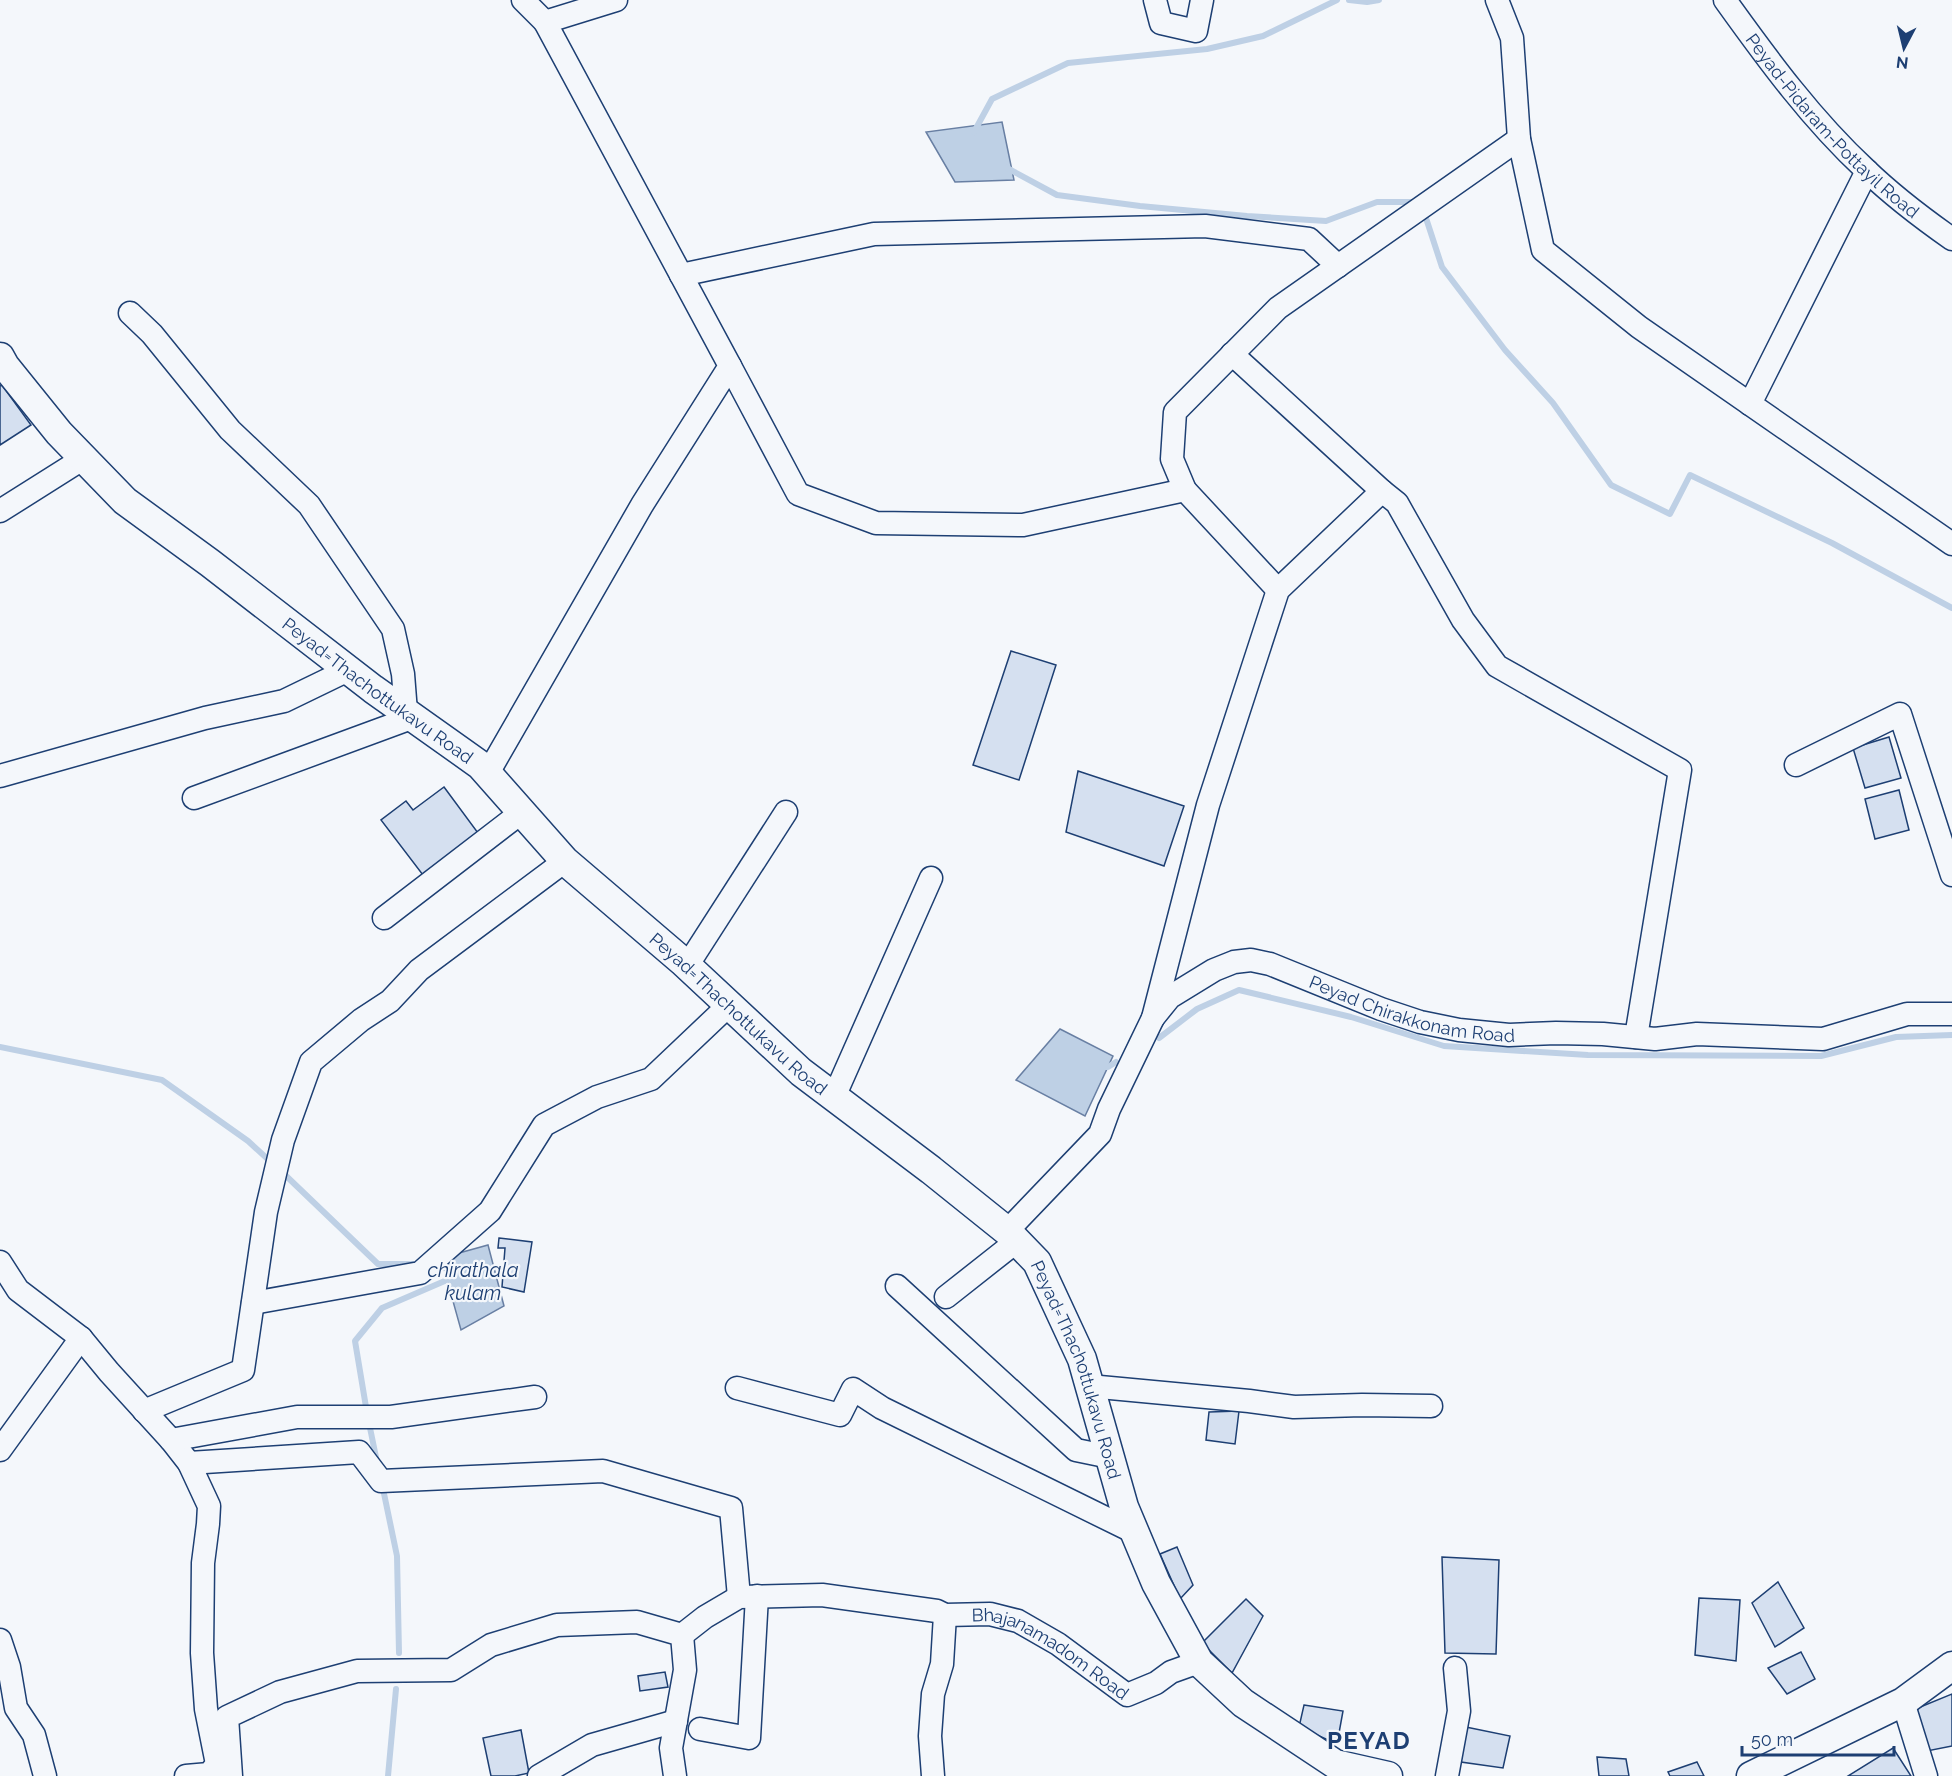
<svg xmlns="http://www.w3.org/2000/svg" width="1952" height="1776" font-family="Raleway,sans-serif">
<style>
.water{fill:#bed0e5;stroke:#687fa3;stroke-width:1.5}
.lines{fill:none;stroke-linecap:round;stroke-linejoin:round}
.stream{stroke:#bed0e5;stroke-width:6}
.building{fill:#d5e0f0;stroke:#1d3f73;stroke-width:1.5}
.minor-casing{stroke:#1d3f73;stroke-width:25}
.major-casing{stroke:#1d3f73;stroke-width:31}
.minor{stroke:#f4f7fb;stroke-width:22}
.major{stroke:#f4f7fb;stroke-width:28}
.labels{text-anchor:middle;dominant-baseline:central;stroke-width:4.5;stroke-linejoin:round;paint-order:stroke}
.street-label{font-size:18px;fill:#1d3f73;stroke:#f4f7fb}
.water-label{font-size:20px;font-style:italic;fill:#1d3f73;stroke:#f4f7fb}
.district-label{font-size:24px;font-weight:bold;letter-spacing:1.5px;fill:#1d3f73;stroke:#f4f7fb}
</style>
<rect width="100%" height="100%" fill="#f4f7fb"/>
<g class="water">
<polygon points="1002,122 1014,180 955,182 926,132"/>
<polygon points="1060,1029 1113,1056 1085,1116 1016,1080"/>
<polygon points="488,1245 504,1306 461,1330 441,1258"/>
</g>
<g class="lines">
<g class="stream">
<polyline points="1349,0 1367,2 1379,0"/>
<polyline points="974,132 992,99 1068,63 1207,49 1263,36 1337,0"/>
<polyline points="1007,168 1057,195 1140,206 1247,216 1326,221 1377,202 1418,202"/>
<polyline points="1424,212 1442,267 1505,350 1553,403 1611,485 1670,514 1690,475 1832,543 1952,608"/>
<polyline points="1159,1038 1197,1009 1239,990 1351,1017 1444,1046 1588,1055 1821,1056 1896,1037 1952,1035"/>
<polyline points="0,1047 162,1080 248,1141 272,1163"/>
<polyline points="1100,1067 1108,1067 1116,1062"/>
<polyline points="282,1172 378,1264 412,1264"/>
<polyline points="367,1413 355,1341 382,1308 454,1277"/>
<polyline points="369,1423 377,1462"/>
<polyline points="382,1484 397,1556 399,1653"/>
<polyline points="388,1776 396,1689"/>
</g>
</g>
<g class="building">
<polygon points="2,385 31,425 0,445 0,386"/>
<polygon points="1011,651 1056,665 1019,780 973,765"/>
<polygon points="1889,737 1901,778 1865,788 1853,748"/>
<polygon points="1078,771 1184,806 1164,866 1066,832"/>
<polygon points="444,787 481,837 426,879 381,820 406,801 413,810"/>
<polygon points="1899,790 1909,830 1875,839 1865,799"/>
<polygon points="499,1238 532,1242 524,1292 502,1287 505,1248 498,1248"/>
<polygon points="1239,1411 1235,1444 1206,1440 1209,1412"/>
<polygon points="1177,1547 1193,1585 1180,1599 1160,1554"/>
<polygon points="1442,1557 1499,1560 1496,1654 1445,1653"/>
<polygon points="1778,1582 1804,1628 1775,1647 1752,1603"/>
<polygon points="1699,1598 1740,1600 1736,1661 1695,1655"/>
<polygon points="1246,1599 1263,1616 1232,1673 1202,1643"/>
<polygon points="1801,1652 1815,1679 1787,1694 1768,1668"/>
<polygon points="665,1672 668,1687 640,1691 638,1676"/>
<polygon points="1952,1694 1952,1746 1927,1751 1913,1710"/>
<polygon points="1304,1705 1343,1711 1337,1744 1299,1727"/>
<polygon points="1461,1726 1510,1736 1503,1768 1454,1761"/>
<polygon points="521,1730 529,1773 515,1776 491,1776 483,1738"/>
<polygon points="1893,1748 1911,1776 1848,1776"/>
<polygon points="1597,1757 1626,1759 1629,1776 1599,1776"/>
<polygon points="1697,1762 1704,1776 1670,1776 1668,1772"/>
</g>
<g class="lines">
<g class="minor-casing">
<g id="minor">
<polyline points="523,0 545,22"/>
<polyline points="1155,0 1161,23 1196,31 1202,0"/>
<polyline points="1497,0 1512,38 1519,139 1543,250 1639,327 1952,544"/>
<path id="s1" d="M1725,0C1768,60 1812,120 1866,170C1892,195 1922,218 1952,239"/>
<polyline points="681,275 874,234 1205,226 1309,239 1338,266"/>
<polyline points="130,313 152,334 230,430 309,505 393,629 403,674 406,712"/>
<polyline points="1232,354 1382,491"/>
<polyline points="730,366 798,494 876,523 1023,525 1185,490"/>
<polyline points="1750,404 1867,171"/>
<polyline points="0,511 84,458"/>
<polyline points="1278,590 1185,490 1172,459 1175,412 1278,308 1519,139"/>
<polyline points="1796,765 1900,714 1952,875"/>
<polyline points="488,773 642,505 730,366 545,22 616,0"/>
<polyline points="0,776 205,718 284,701 348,670"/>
<polyline points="194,798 414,717"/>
<polyline points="384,918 522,812"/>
<polyline points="687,966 786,812"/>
<polyline points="1153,1018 1208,805 1278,590 1382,491 1397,503 1463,620 1497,666 1680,770 1636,1037"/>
<polyline points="834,1097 931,878"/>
<path id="s2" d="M1007,1231L1100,1134L1109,1109L1153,1018L1170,997L1214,970L1234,962L1251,960L1270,964L1381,1009L1420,1022L1459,1030L1509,1035L1556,1033L1603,1034L1655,1039L1697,1034L1823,1039L1907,1014H1952"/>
<polyline points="0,1262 18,1290 81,1338 109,1372 171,1440 189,1463 209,1506 208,1524 203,1563 202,1653 206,1709 217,1764 209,1774 186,1776"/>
<polyline points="897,1286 1076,1450 1110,1457"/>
<polyline points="946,1297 1017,1241"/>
<polyline points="253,1303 420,1273 490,1211 544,1125 597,1097 651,1079 729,1005"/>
<polyline points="1089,1386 1249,1401 1294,1407 1362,1405 1431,1406"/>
<polyline points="737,1388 840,1415 853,1389 882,1408 1134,1532"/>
<polyline points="144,1411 243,1370 266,1212 283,1140 311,1062 361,1020 390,1001 419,970 565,861"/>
<polyline points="171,1440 297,1417 391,1417 535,1397"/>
<polyline points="0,1450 81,1338"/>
<polyline points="189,1463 359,1452 381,1481 603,1471 731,1508 739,1597"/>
<path id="s3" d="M682,1635L705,1617L739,1597L822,1595L937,1611L945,1615L990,1614L1018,1621L1058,1644L1127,1695L1156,1683L1171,1672L1199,1662"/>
<polyline points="0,1640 9,1667 16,1708 34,1735 45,1776"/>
<polyline points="1903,1702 1926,1776"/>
<polyline points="700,1729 749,1738 757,1596"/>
<polyline points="231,1776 227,1717 280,1692 357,1671 451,1670 491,1645 557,1625 637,1622 682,1635 685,1670 671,1748 675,1776"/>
<polyline points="539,1776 592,1745 676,1721"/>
<polyline points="933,1776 930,1736 933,1694 942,1664 945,1615"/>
<polyline points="1447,1776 1459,1711 1455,1668"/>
</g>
</g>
<g class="major-casing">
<g id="major">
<path id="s4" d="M0,357L5,366L59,433L125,501L210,563L373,689L480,765L565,861L682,961L801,1072L931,1170L1007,1231L1037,1262L1082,1359L1124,1507L1156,1583L1199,1662L1243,1703L1335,1764L1388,1776"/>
<polyline points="1751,1776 1903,1702 1952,1666"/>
</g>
</g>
<use href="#minor" class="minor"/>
<use href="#major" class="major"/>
</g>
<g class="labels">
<g class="street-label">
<text stroke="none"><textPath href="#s1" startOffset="166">Peyad-Pidaram-Pottayil Road</textPath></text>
<text stroke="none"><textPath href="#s4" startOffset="507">Peyad=Thachottukavu Road</textPath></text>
<text stroke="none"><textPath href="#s2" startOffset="549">Peyad Chirakkonam Road</textPath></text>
<text stroke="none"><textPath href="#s4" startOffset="993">Peyad=Thachottukavu Road</textPath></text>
<text stroke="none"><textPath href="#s4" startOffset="1497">Peyad=Thachottukavu Road</textPath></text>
<text stroke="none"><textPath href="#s3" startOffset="393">Bhajanamadom Road</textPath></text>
</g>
<g class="water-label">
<text x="473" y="1270">chirathala<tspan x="473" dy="23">kulam</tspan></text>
</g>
<g class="district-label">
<text x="1369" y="1740">PEYAD</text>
</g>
</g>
<g transform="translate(1904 48) rotate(187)" stroke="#f4f7fb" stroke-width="4.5" paint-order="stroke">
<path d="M0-4.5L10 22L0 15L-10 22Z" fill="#1d3f73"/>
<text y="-9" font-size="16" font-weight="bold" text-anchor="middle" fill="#1d3f73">N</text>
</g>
<path d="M1742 1746v9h152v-9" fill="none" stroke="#1d3f73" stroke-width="3"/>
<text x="1751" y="1746" font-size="18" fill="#1d3f73" stroke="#f4f7fb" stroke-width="4.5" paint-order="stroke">50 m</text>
</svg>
